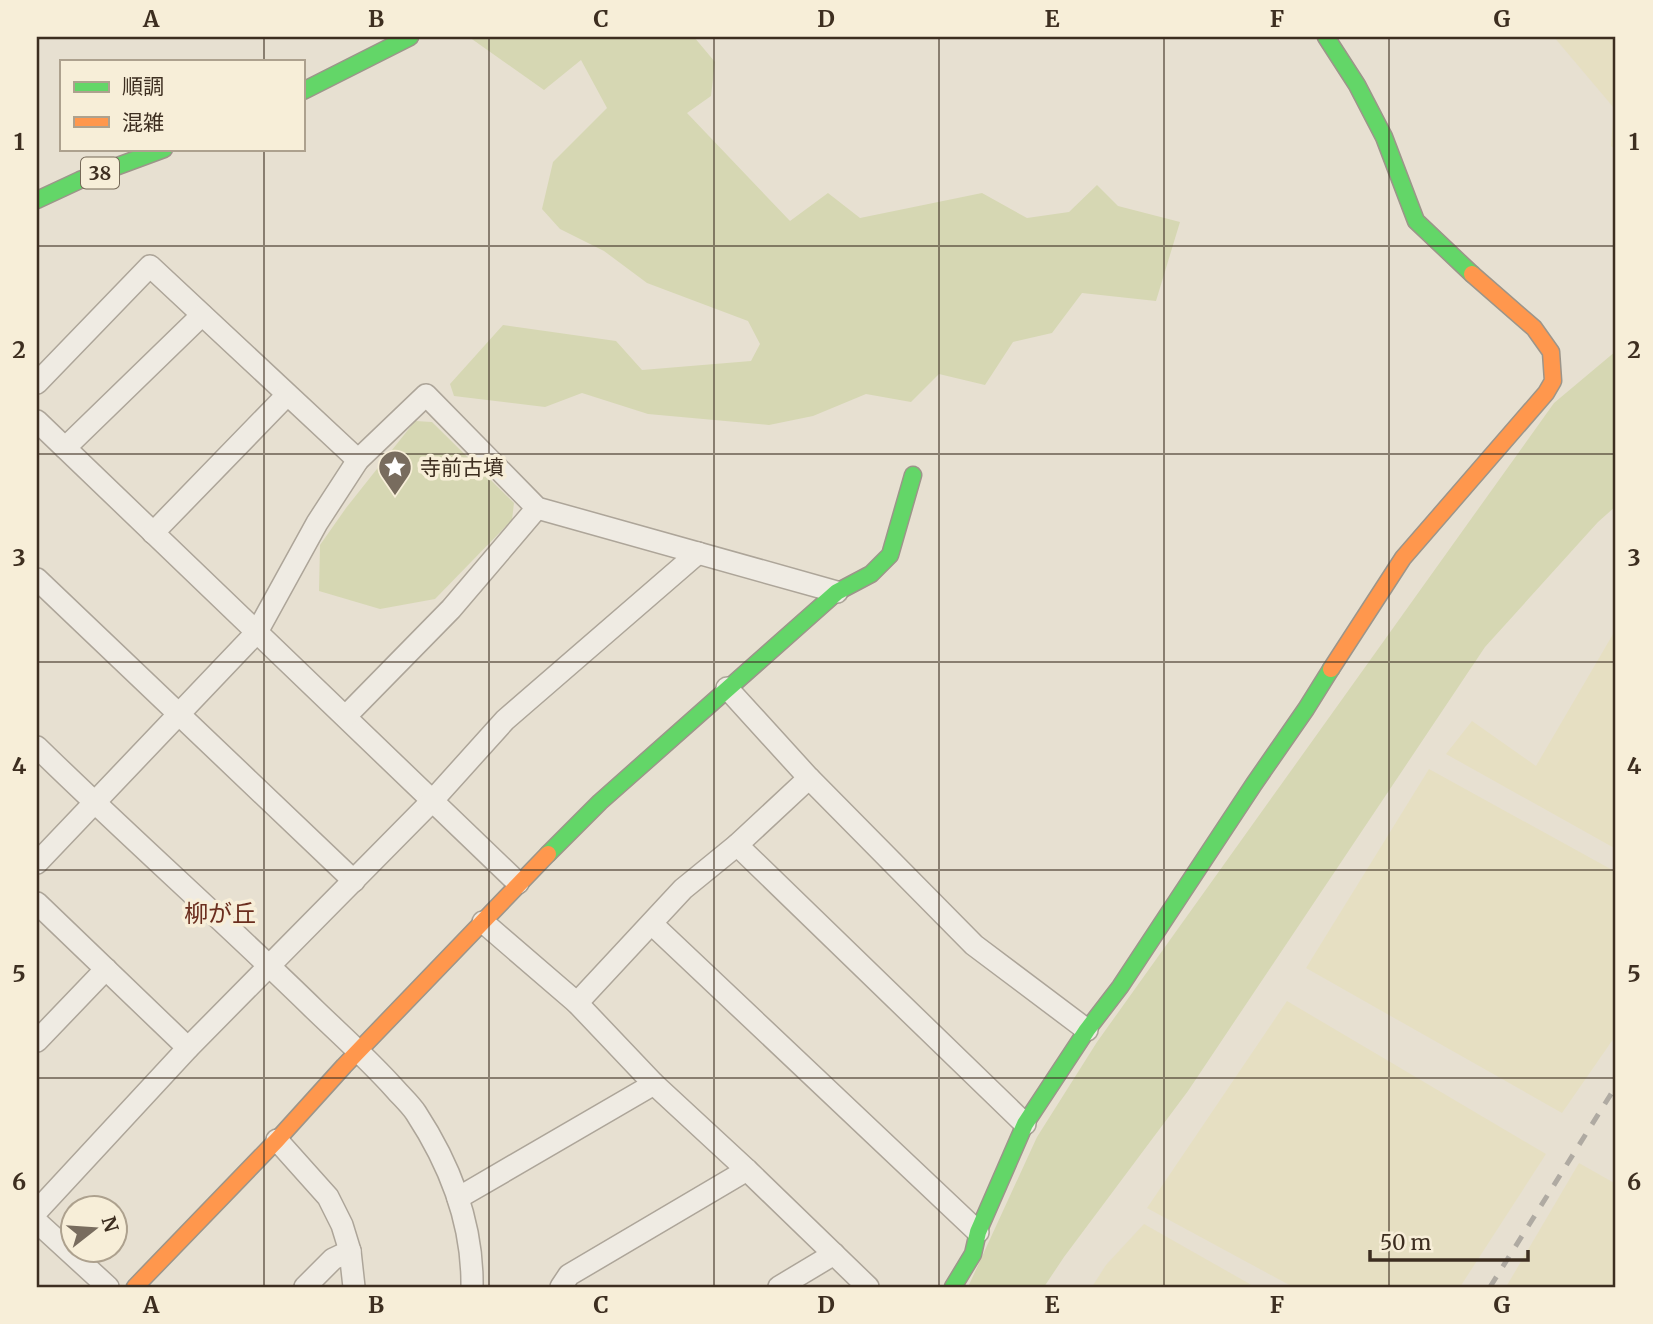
<svg xmlns="http://www.w3.org/2000/svg" width="1653" height="1324" font-family="Merriweather,'Noto Sans JP',serif">
<style>
.farmland{fill:#e6dfc2}
.green{fill:#d6d7b3}
.lines{fill:none;stroke-linecap:round;stroke-linejoin:round}
.street-casing{stroke:#ada599;stroke-width:24}
.fast-casing{stroke:#9c958a;stroke-width:19}
.slow-casing{stroke:#9c958a;stroke-width:19}
.street{stroke:#efebe3;stroke-width:21}
.fast{stroke:#63d668;stroke-width:16}
.slow{stroke:#ff974d;stroke-width:16}
.rail{stroke:#afaaa2;stroke-width:5;stroke-dasharray:12 12;stroke-linecap:butt}
.grid{fill:none;stroke:#3d2e20;stroke-width:2;stroke-opacity:0.55}
.labels{text-anchor:middle;dominant-baseline:central;stroke-width:7;stroke-linejoin:round;paint-order:stroke}
.shield{fill:#f7eed8;stroke:#756857;stroke-width:2}
.shield-label{font-size:19px;font-weight:bold;fill:#3d2e20}
.poi-label{font-size:21px;fill:#3d2e20;stroke:#f7eed8;text-anchor:start}
.quarter-label{font-size:24px;fill:#6b2e1e;stroke:#f7eed8}
.neatline{fill:none;stroke:#3d2e20;stroke-width:2.5}
.grid-label{font-size:23px;text-anchor:middle;font-weight:bold;fill:#3d2e20}
</style>
<rect width="100%" height="100%" fill="#e7e0d1"/>
<g class="farmland">
<polygon points="1554,37 1616,37 1616,150 1611,146 1614,108"/>
<polygon points="1616,629 1616,849 1446,754 1472,721 1536,766"/>
<polygon points="1429,769 1616,872 1616,1035 1562,1113 1306,968"/>
<polygon points="1287,1001 1546,1154 1460,1287 1293,1287 1147,1208"/>
<polygon points="1579,1163 1616,1184 1616,1287 1506,1287"/>
<polygon points="1144,1224 1255,1287 1092,1287 1106,1265"/>
</g>
<g class="green">
<polygon points="469,37 694,37 715,62 711,96 687,113 790,221 828,193 860,218 982,193 1027,218 1069,212 1097,185 1118,206 1180,222 1156,301 1082,293 1052,333 1013,342 985,385 939,374 911,402 866,394 813,416 769,425 648,414 582,393 545,407 454,396 450,384 503,325 616,341 642,370 751,361 760,344 748,321 647,283 604,251 560,229 542,209 553,162 607,108 581,60 544,90"/>
<polygon points="1616,351 1616,506 1598,522 1485,647 1188,1091 1064,1257 1044,1287 968,1287 1037,1137 1097,1042 1554,403"/>
<polygon points="415,421 432,422 514,503 512,520 435,599 380,609 319,591 320,545 346,508"/>
</g>
<g class="lines">
<g class="street-casing">
<g id="street">
<polyline points="37,383 150,266 358,460"/>
<polyline points="37,421 518,883"/>
<polyline points="65,448 202,315"/>
<polyline points="153,533 287,395"/>
<polyline points="37,579 354,881"/>
<polyline points="727,688 809,778 974,945 1087,1030"/>
<polyline points="346,716 451,609 537,508"/>
<path d="M37,747C128,836 224,921 315,1010C342,1036 370,1061 395,1089C402,1097 410,1104 416,1113C450,1165 473,1225 472,1287"/>
<polyline points="737,845 1025,1124"/>
<polyline points="37,863 257,632 317,523 358,460 426,395 537,508 837,592"/>
<polyline points="37,903 188,1048"/>
<polyline points="483,922 577,1003 654,1084 747,1170 868,1287"/>
<polyline points="652,924 978,1232"/>
<polyline points="577,1003 683,889 737,845 809,778"/>
<polyline points="37,1041 106,969"/>
<polyline points="277,1140 328,1197 342,1225 350,1251 354,1287"/>
<polyline points="458,1198 654,1084"/>
<polyline points="37,1211 188,1048 433,800 505,720 698,553"/>
<polyline points="37,1222 108,1287"/>
<polyline points="305,1287 333,1259 350,1251"/>
<polyline points="561,1287 569,1275 747,1170"/>
<polyline points="779,1287 834,1254"/>
</g>
</g>
<g class="fast-casing">
<g id="fast">
<polyline points="1326,37 1357,85 1384,137 1416,221 1472,274"/>
<polyline points="303,91 410,37"/>
<polyline points="37,200 80,180 164,149"/>
<polyline points="548,854 600,802 837,592 871,574 890,555 913,475"/>
<polyline points="953,1287 973,1254 978,1232 1025,1124 1087,1030 1120,987 1254,784 1306,709 1331,669"/>
</g>
</g>
<g class="slow-casing">
<g id="slow">
<polyline points="1331,669 1403,558 1546,393 1553,381 1551,352 1534,328 1472,274"/>
<polyline points="135,1287 277,1140 344,1066 548,854"/>
</g>
</g>
<use href="#street" class="street"/>
<use href="#fast" class="fast"/>
<use href="#slow" class="slow"/>
<polyline class="rail" points="1490,1287 1616,1086"/>
</g>
<path class="grid" d="M264,37V61M489,37V1287M714,37V1287M939,37V1287M1164,37V1287M1389,37V1287M264,149V1287M37,246H1616M37,454H1616M37,662H1616M37,870H1616M37,1078H1616"/>
<defs>
<g id="sight-pin" transform="scale(1.75)"><path d="M0 17L-7.5 6A9.5 9.5 0 1 1 7.5 6Z" fill="#786c5e" stroke="#f7eed8"/><path d="M0-6L1.8-2.2L6-1.7L2.9 1.2L3.7 5.4L0 3.3L-3.7 5.4L-2.9 1.2L-6-1.7L-1.8-2.2Z" fill="#fff"/></g>
</defs>
<g fill-rule="evenodd">
<use href="#sight-pin" x="395" y="467"/>
</g>
<g class="labels">
<rect class="shield" x="81" y="157.5" width="38" height="31" rx="5"/>
<g class="shield-label">
<text x="100" y="173">38</text>
</g>
<g class="poi-label">
<text x="420" y="467">寺前古墳</text>
</g>
<g class="quarter-label">
<text x="220" y="913">柳が丘</text>
</g>
</g>
<rect width="1653" height="1324" fill="none" stroke="#f7eed8" stroke-width="77"/>
<rect x="60" y="60" width="245" height="91" fill="#f7eed8" stroke="#ada18e" stroke-width="2"/>
<rect x="74" y="82" width="35" height="10" fill="#63d668" stroke="#ada18e" stroke-width="2"/>
<text x="122" y="94" font-size="21" fill="#3d2e20">順調</text>
<rect x="74" y="117" width="35" height="10" fill="#ff974d" stroke="#ada18e" stroke-width="2"/>
<text x="122" y="130" font-size="21" fill="#3d2e20">混雑</text>
<g transform="translate(94 1229) rotate(73)"><circle r="33" fill="#f7eed8" stroke="#ada18e" stroke-width="2"/>
<path d="M0-5L12 26L0 18L-12 26Z" fill="#786c5e"/>
<text y="-10" font-size="19" font-weight="bold" text-anchor="middle" fill="#3d2e20">N</text>
</g>
<path d="M1370 1250v10h158v-10" fill="none" stroke="#3d2e20" stroke-width="3.5"/>
<text x="1380" y="1250" font-size="21" fill="#3d2e20" stroke="#f7eed8" stroke-width="5" paint-order="stroke">50 m</text>
<rect x="38" y="38" width="1576" height="1248" class="neatline"/>
<g class="grid-label">
<text x="151" y="27">A</text>
<text x="376" y="27">B</text>
<text x="601" y="27">C</text>
<text x="826" y="27">D</text>
<text x="1052" y="27">E</text>
<text x="1277" y="27">F</text>
<text x="1502" y="27">G</text>
<text x="19" y="150">1</text>
<text x="1634" y="150">1</text>
<text x="19" y="358">2</text>
<text x="1634" y="358">2</text>
<text x="19" y="566">3</text>
<text x="1634" y="566">3</text>
<text x="19" y="774">4</text>
<text x="1634" y="774">4</text>
<text x="19" y="982">5</text>
<text x="1634" y="982">5</text>
<text x="19" y="1190">6</text>
<text x="1634" y="1190">6</text>
<text x="151" y="1313">A</text>
<text x="376" y="1313">B</text>
<text x="601" y="1313">C</text>
<text x="826" y="1313">D</text>
<text x="1052" y="1313">E</text>
<text x="1277" y="1313">F</text>
<text x="1502" y="1313">G</text>
</g>
</svg>
